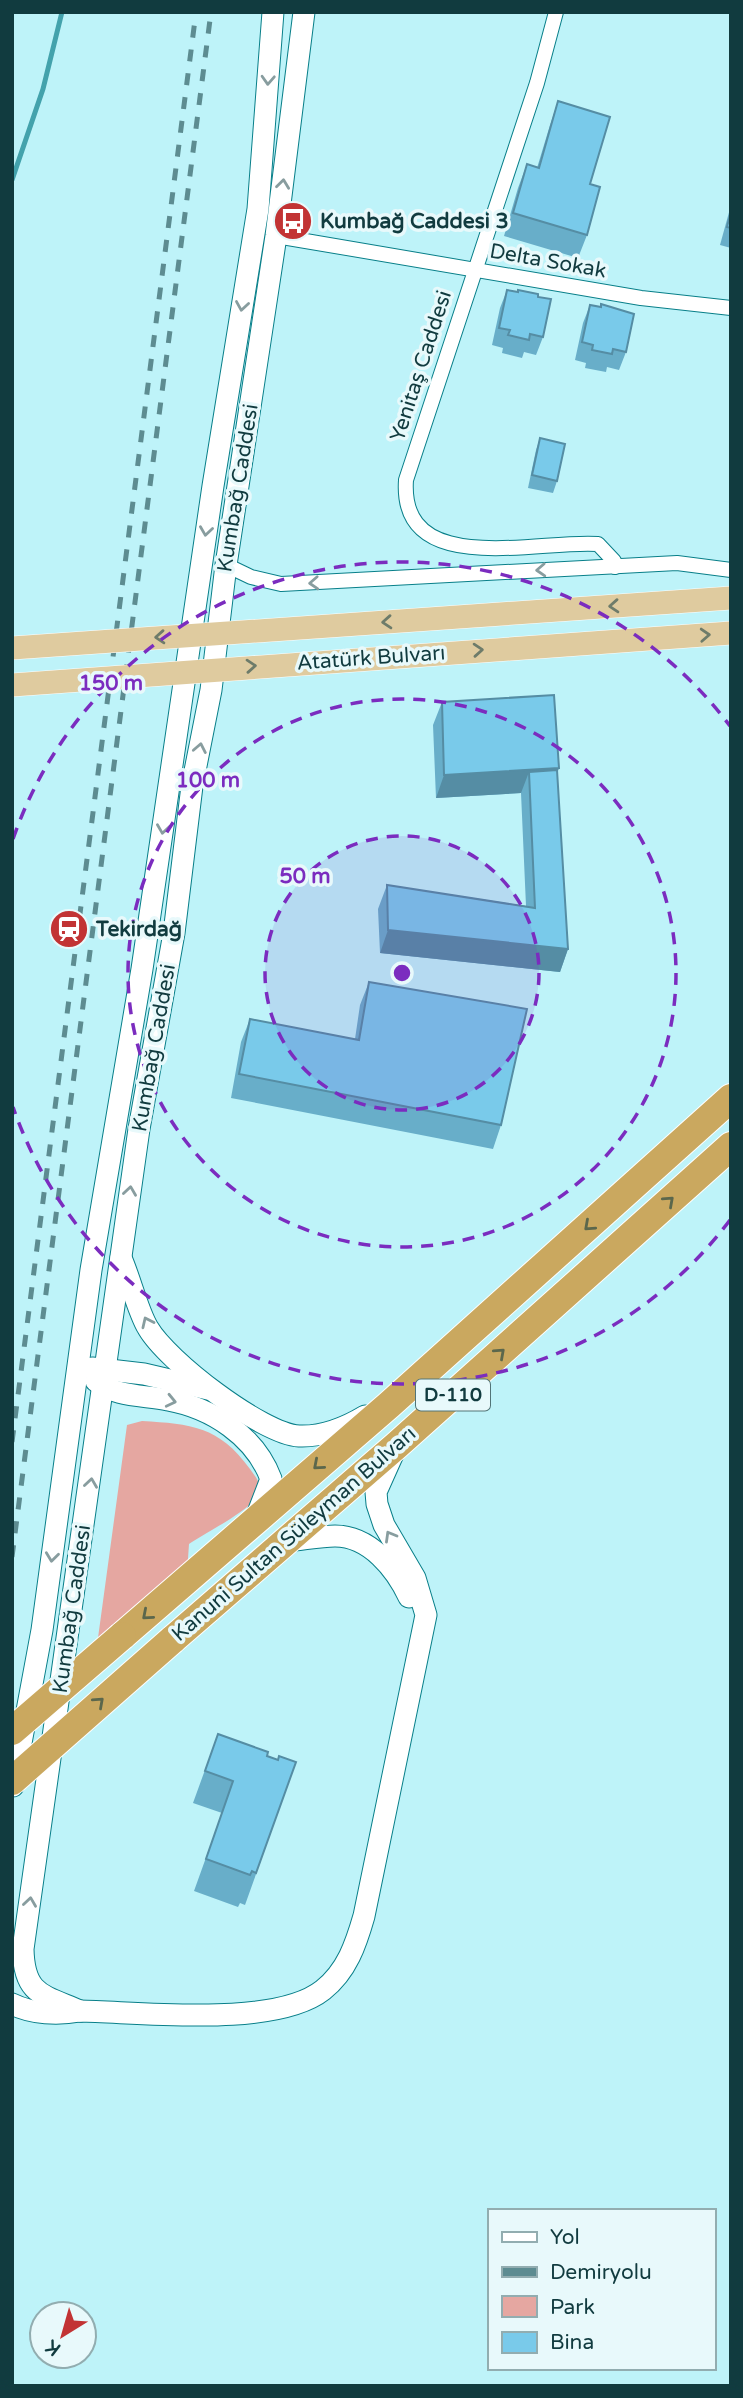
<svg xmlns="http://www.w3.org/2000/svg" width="743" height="2398" font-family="'Varela Round',sans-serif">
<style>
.green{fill:#e5a7a1}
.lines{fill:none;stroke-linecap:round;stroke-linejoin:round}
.stream{stroke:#43a2ac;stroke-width:5}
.street-casing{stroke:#087f89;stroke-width:16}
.secondary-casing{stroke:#087f89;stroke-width:23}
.highway-casing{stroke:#fff;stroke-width:30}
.street{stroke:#fff;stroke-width:14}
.secondary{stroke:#fff;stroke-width:21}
.highway{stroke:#caa85f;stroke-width:28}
.rail{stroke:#5d8c91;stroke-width:5;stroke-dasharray:12 12;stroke-linecap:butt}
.primary-bridge-casing{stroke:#fff;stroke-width:24;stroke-linecap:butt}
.highway-bridge-casing{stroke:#fff;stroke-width:30;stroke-linecap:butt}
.primary-bridge{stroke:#dfcb9f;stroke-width:23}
.highway-bridge{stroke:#caa85f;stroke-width:28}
.wall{fill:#68aec9}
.shaded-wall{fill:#558da4}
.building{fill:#79caea;stroke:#558da4;stroke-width:2}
.oneway{stroke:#889d9f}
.oneway2{stroke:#6e7c6a}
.oneway3{stroke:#5b674c}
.ring{fill:none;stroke:#7b2cbf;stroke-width:3.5;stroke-dasharray:12 9}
.labels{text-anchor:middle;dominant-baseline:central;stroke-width:7;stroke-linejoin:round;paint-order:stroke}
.shield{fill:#e8f9fb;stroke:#527477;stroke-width:2}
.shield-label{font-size:19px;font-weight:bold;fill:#113b3f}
.poi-label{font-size:21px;font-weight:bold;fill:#113b3f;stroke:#e8f9fb;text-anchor:start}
.street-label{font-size:21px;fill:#113b3f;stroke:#e8f9fb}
.centre{fill:#7b2cbf;stroke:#e8f9fb;stroke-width:3.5}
.ring-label{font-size:21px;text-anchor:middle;font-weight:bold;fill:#7b2cbf;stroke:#e8f9fb;stroke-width:7;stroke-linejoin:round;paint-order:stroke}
</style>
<rect width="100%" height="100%" fill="#bef3f9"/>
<path class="green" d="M142,1421C191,1424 219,1426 250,1469C255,1476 262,1484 259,1493C255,1508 203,1534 189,1544L187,1573L171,1578L98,1638L127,1425Z"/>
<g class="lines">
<polyline class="stream" points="12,180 43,89 62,12"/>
<g class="street-casing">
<g id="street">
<path d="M556,12L537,83L406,480C399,580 539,539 598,544L614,561L615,567"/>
<polyline points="276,236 641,298 731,308"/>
<polyline points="226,565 251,577 281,584 677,563 731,570"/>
</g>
</g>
<g class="secondary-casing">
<g id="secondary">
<path d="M121,1258C130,1278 138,1312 148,1328C167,1361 262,1434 299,1436C324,1437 345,1428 365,1416"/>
<polyline points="92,1368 144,1374 208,1389"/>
<path d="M96,1381C115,1397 144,1395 168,1400C212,1408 255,1436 271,1479L256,1518"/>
<path d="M285,1541C301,1540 319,1536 335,1536C370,1536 396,1569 409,1597"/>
<polyline points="13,1786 42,1630 91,1270 142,969 213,486 258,209 273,12"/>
<path d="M12,2004C32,2014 58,2015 80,2011C141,2012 275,2028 323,1990C347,1971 356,1944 364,1916L426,1615L415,1578L384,1525L377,1504L376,1492L393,1454"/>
<path d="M80,2011C43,1995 24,1995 23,1949L139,1129L174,933L192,786L211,690L226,565L276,236L304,12"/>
</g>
</g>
<g class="highway-casing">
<g id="highway">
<polyline points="122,1636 389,1405 731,1098"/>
<polyline points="172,1640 397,1445 731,1146"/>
</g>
</g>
<use href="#street" class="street"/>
<use href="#secondary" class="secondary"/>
<use href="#highway" class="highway"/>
<g class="rail">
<polyline points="12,1442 196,12"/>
<polyline points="12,1557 211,12"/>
</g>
<g class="primary-bridge-casing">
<g id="primary-bridge">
<polyline points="12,648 731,598"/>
<polyline points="12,685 731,633"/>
</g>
</g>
<g class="highway-bridge-casing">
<g id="highway-bridge">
<polyline points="12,1731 122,1636"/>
<polyline points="12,1781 172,1640"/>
</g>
</g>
<use href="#primary-bridge" class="primary-bridge"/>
<use href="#highway-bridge" class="highway-bridge"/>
</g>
<g class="wall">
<polygon points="558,101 590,184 587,235 578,258 504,236 518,188 527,164 537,168 550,125"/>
<polygon points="731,205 731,248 720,245"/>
<polygon points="507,290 538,297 543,337 536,355 524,352 522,358 502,353 503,348 492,345 500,308"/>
<polygon points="590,305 626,352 619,370 607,367 606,372 585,368 586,363 575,360 583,323"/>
<polygon points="540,438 557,481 553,493 528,488 536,450"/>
<polygon points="442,702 557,773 568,949 560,972 380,953 378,909 387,885 526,906 521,793 436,798 433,725"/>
<polygon points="369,982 501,1125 493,1149 231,1098 241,1042 250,1019 355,1039 360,1005"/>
<polygon points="218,1734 278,1760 296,1762 245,1905 240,1903 238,1907 194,1891 222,1813 193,1803"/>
</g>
<g class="shaded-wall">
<polygon points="559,768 551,791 529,772 521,793 436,798 444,775"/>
<polygon points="388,930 568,949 560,972 380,953"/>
</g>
<g class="building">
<polygon points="558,101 610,117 590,184 600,187 587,235 513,213 527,164 539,168"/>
<polygon points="731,211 731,228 727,227"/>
<polygon points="507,290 518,292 518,290 538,294 538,297 551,299 543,337 530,334 529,340 508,335 510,330 499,328"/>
<polygon points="601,304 634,314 626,352 613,349 612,354 592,350 593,345 582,342 590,305 601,307"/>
<polygon points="540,438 565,444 557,481 532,475"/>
<polygon points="554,695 559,768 444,775 442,702"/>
<polygon points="557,770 568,949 388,930 387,885 535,908 529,772"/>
<polygon points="369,982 527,1009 501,1125 239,1074 250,1019 359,1040"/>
<polygon points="218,1734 268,1752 267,1756 278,1760 279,1756 296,1762 256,1873 252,1871 250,1875 206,1859 233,1781 205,1771"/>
</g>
<defs><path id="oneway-chevron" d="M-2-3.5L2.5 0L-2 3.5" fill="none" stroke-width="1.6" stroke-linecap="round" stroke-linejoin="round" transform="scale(1.75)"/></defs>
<g class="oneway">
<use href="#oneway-chevron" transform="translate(268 80) rotate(93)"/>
<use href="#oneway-chevron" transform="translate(283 184) rotate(-83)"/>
<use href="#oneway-chevron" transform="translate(242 306) rotate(99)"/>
<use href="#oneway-chevron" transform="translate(206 531) rotate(98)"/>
<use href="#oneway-chevron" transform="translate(541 570) rotate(177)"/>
<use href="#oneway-chevron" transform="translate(314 583) rotate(177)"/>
<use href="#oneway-chevron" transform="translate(200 748) rotate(-79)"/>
<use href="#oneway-chevron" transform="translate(163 829) rotate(98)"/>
<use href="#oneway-chevron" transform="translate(130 1191) rotate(-82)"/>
<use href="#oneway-chevron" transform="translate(147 1322) rotate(-115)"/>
<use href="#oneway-chevron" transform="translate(171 1401) rotate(13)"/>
<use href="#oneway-chevron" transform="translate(91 1483) rotate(-82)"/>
<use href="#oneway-chevron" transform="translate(390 1536) rotate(-120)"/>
<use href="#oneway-chevron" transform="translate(52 1557) rotate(97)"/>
<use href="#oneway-chevron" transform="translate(30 1902) rotate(-82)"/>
</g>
<g class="oneway2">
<use href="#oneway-chevron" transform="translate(614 606) rotate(176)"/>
<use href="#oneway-chevron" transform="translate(387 622) rotate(176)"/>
<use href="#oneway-chevron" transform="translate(705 635) rotate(-3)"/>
<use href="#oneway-chevron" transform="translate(160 637) rotate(176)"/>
<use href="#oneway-chevron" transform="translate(478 650) rotate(-4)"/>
<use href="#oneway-chevron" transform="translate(251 666) rotate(-4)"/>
</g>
<g class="oneway3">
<use href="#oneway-chevron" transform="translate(669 1201) rotate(-42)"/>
<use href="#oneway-chevron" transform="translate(589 1226) rotate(138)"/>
<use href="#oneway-chevron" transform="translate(500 1353) rotate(-42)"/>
<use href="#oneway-chevron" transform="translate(318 1465) rotate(139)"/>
<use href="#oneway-chevron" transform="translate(147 1615) rotate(139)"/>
<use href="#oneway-chevron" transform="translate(99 1702) rotate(-42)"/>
</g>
<circle cx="402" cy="973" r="137" fill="#7b2cbf" fill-opacity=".12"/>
<g class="ring">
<circle cx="402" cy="973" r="137"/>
<circle cx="402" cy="973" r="274"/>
<path d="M730 1220A411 411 0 0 1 13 1107M13 839A411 411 0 0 1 730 726"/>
</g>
<defs>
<g id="bus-disc" transform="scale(2.0125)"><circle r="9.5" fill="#c23334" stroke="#e8f9fb"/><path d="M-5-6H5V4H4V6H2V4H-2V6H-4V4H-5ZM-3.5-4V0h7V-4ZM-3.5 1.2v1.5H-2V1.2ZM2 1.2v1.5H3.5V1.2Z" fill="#fff"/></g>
<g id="station-disc" transform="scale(2.0125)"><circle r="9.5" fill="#c23334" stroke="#e8f9fb"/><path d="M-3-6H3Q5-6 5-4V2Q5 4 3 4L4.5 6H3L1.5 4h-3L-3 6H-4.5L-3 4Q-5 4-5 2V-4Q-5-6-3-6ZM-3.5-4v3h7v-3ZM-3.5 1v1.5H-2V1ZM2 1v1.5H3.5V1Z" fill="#fff"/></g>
</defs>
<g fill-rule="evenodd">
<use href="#bus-disc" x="293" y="221"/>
<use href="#station-disc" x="69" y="929"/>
</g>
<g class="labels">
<rect class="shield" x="416" y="1379.5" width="74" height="31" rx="5"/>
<g class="shield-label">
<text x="453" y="1395">D-110</text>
</g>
<g class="poi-label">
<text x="320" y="221">Kumbağ Caddesi 3</text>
<text x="96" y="929">Tekirdağ</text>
</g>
<g class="street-label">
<text transform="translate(548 261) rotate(10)">Delta Sokak</text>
<text transform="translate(421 366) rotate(-72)">Yenitaş Caddesi</text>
<text transform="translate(238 488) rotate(-81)">Kumbağ Caddesi</text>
<text transform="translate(371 658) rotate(-4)">Atatürk Bulvarı</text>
<text transform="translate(154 1048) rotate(-80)">Kumbağ Caddesi</text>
<text transform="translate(294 1534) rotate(-41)">Kanuni Sultan Süleyman Bulvarı</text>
<text transform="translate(72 1609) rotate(-82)">Kumbağ Caddesi</text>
</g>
</g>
<circle cx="402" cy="973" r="10" class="centre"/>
<g class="ring-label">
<text x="111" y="690">150 m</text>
<text x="208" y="787">100 m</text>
<text x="305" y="883">50 m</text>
</g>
<rect width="743" height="2398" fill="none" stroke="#113b3f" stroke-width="28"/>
<rect x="488" y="2209" width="228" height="161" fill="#e8f9fb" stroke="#92adb0" stroke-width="2"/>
<rect x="502" y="2232" width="35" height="10" fill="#ffffff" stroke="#92adb0" stroke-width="2"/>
<text x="550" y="2244" font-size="21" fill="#113b3f">Yol</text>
<rect x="502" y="2267" width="35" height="10" fill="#5d8c91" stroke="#92adb0" stroke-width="2"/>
<text x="550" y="2279" font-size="21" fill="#113b3f">Demiryolu</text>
<rect x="502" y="2296" width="35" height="21" fill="#e5a7a1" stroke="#92adb0" stroke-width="2"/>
<text x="550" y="2314" font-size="21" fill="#113b3f">Park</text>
<rect x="502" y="2332" width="35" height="21" fill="#79caea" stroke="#92adb0" stroke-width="2"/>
<text x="550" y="2349" font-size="21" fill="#113b3f">Bina</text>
<g transform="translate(63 2335) rotate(217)"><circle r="33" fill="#e8f9fb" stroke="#92adb0" stroke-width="2"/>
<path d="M0-5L12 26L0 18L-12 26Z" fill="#c23334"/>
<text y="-10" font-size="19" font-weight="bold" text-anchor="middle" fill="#113b3f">K</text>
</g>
</svg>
